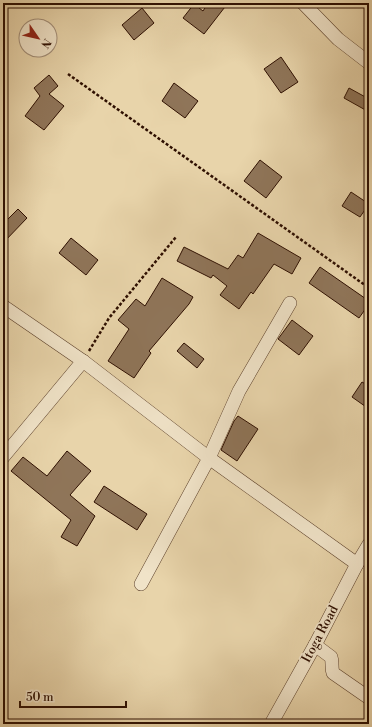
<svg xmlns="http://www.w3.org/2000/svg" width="372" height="727" font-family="'Libre Bodoni',serif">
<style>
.building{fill:#8f7559;stroke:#2e0f01}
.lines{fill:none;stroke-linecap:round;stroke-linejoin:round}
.minor-casing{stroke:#5c402b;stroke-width:14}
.path{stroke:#2e0f01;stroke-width:2.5;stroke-dasharray:3 2;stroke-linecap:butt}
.minor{stroke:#f0e3c8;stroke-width:13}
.labels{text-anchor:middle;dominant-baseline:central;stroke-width:3;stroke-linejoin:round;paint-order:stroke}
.street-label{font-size:13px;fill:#2e0f01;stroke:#f0e3c8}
</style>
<rect width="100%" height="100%" fill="#e8d4aa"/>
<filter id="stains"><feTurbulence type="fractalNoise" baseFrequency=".005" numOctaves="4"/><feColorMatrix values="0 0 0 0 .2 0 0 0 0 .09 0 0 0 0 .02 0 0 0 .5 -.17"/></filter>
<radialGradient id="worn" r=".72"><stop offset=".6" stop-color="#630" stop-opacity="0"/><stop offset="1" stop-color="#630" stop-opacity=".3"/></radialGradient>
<g class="building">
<polygon points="208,3 228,3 204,34 183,18 194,4 203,11"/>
<polygon points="142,8 154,23 134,40 122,25"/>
<polygon points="281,57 298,82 281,93 264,69"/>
<polygon points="49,75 58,86 49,94 64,106 44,130 25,116 40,96 34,88"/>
<polygon points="174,83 198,101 185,118 162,101"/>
<polygon points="349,88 369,99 369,112 344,98"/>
<polygon points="260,160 282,177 266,198 244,181"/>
<polygon points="351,192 369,204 360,217 342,206"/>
<polygon points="18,209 27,218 3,243 3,224"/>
<polygon points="258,233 301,258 292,274 274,264 253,294 251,292 239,309 220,295 227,286 213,275 211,278 177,261 184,247 228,269 238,255 243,258"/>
<polygon points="71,238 98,260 86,275 59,253"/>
<polygon points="320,267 369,301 369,304 359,318 309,283"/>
<polygon points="162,278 193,297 189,304 149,351 151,353 134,378 108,361 129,329 118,320 136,299 145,306"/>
<polygon points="292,320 313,336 299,355 278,339"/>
<polygon points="184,343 204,359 197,368 177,351"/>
<polygon points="362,382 369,386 369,409 352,397"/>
<polygon points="238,416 258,429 237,461 221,450 234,421"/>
<polygon points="67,451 91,471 70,495 95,516 77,546 61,537 71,520 11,471 23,457 47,476"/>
<polygon points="104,486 147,514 137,530 94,502"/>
</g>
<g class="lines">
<g class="minor-casing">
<g id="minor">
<polyline points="303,3 338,39 369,63"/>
<polyline points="3,306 83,361 209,458 357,564"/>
<polyline points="3,457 83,361"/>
<polyline points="141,584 209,458 239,391 290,303"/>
<path d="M315,645L331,657C333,662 331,667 333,673L369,698"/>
<polyline points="271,724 315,645 357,564 369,544"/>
</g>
</g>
<g class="path">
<polyline points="68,74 369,288"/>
<polyline points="89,351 109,318 176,237"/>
</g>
<use href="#minor" class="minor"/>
</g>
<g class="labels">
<g class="street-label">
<text transform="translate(320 634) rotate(-62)">Itoga Road</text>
</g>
</g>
<rect width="372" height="727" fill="none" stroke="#e8d4aa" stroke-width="16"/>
<rect x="4" y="4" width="364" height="719" fill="none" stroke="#2e0f01" stroke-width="2"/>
<rect x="8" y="8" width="356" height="711" fill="none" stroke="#2e0f01"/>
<g transform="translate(38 38) rotate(124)"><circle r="19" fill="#f0e3c8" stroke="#a28e78"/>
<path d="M0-3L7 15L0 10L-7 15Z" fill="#8f2418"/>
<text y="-6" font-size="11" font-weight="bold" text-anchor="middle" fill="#2e0f01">N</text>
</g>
<path d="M20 701v6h106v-6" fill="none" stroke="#2e0f01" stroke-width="2"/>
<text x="26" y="701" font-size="12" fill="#2e0f01" stroke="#f0e3c8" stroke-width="3" paint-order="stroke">50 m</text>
<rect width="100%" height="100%" filter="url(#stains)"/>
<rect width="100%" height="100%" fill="url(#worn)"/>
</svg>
